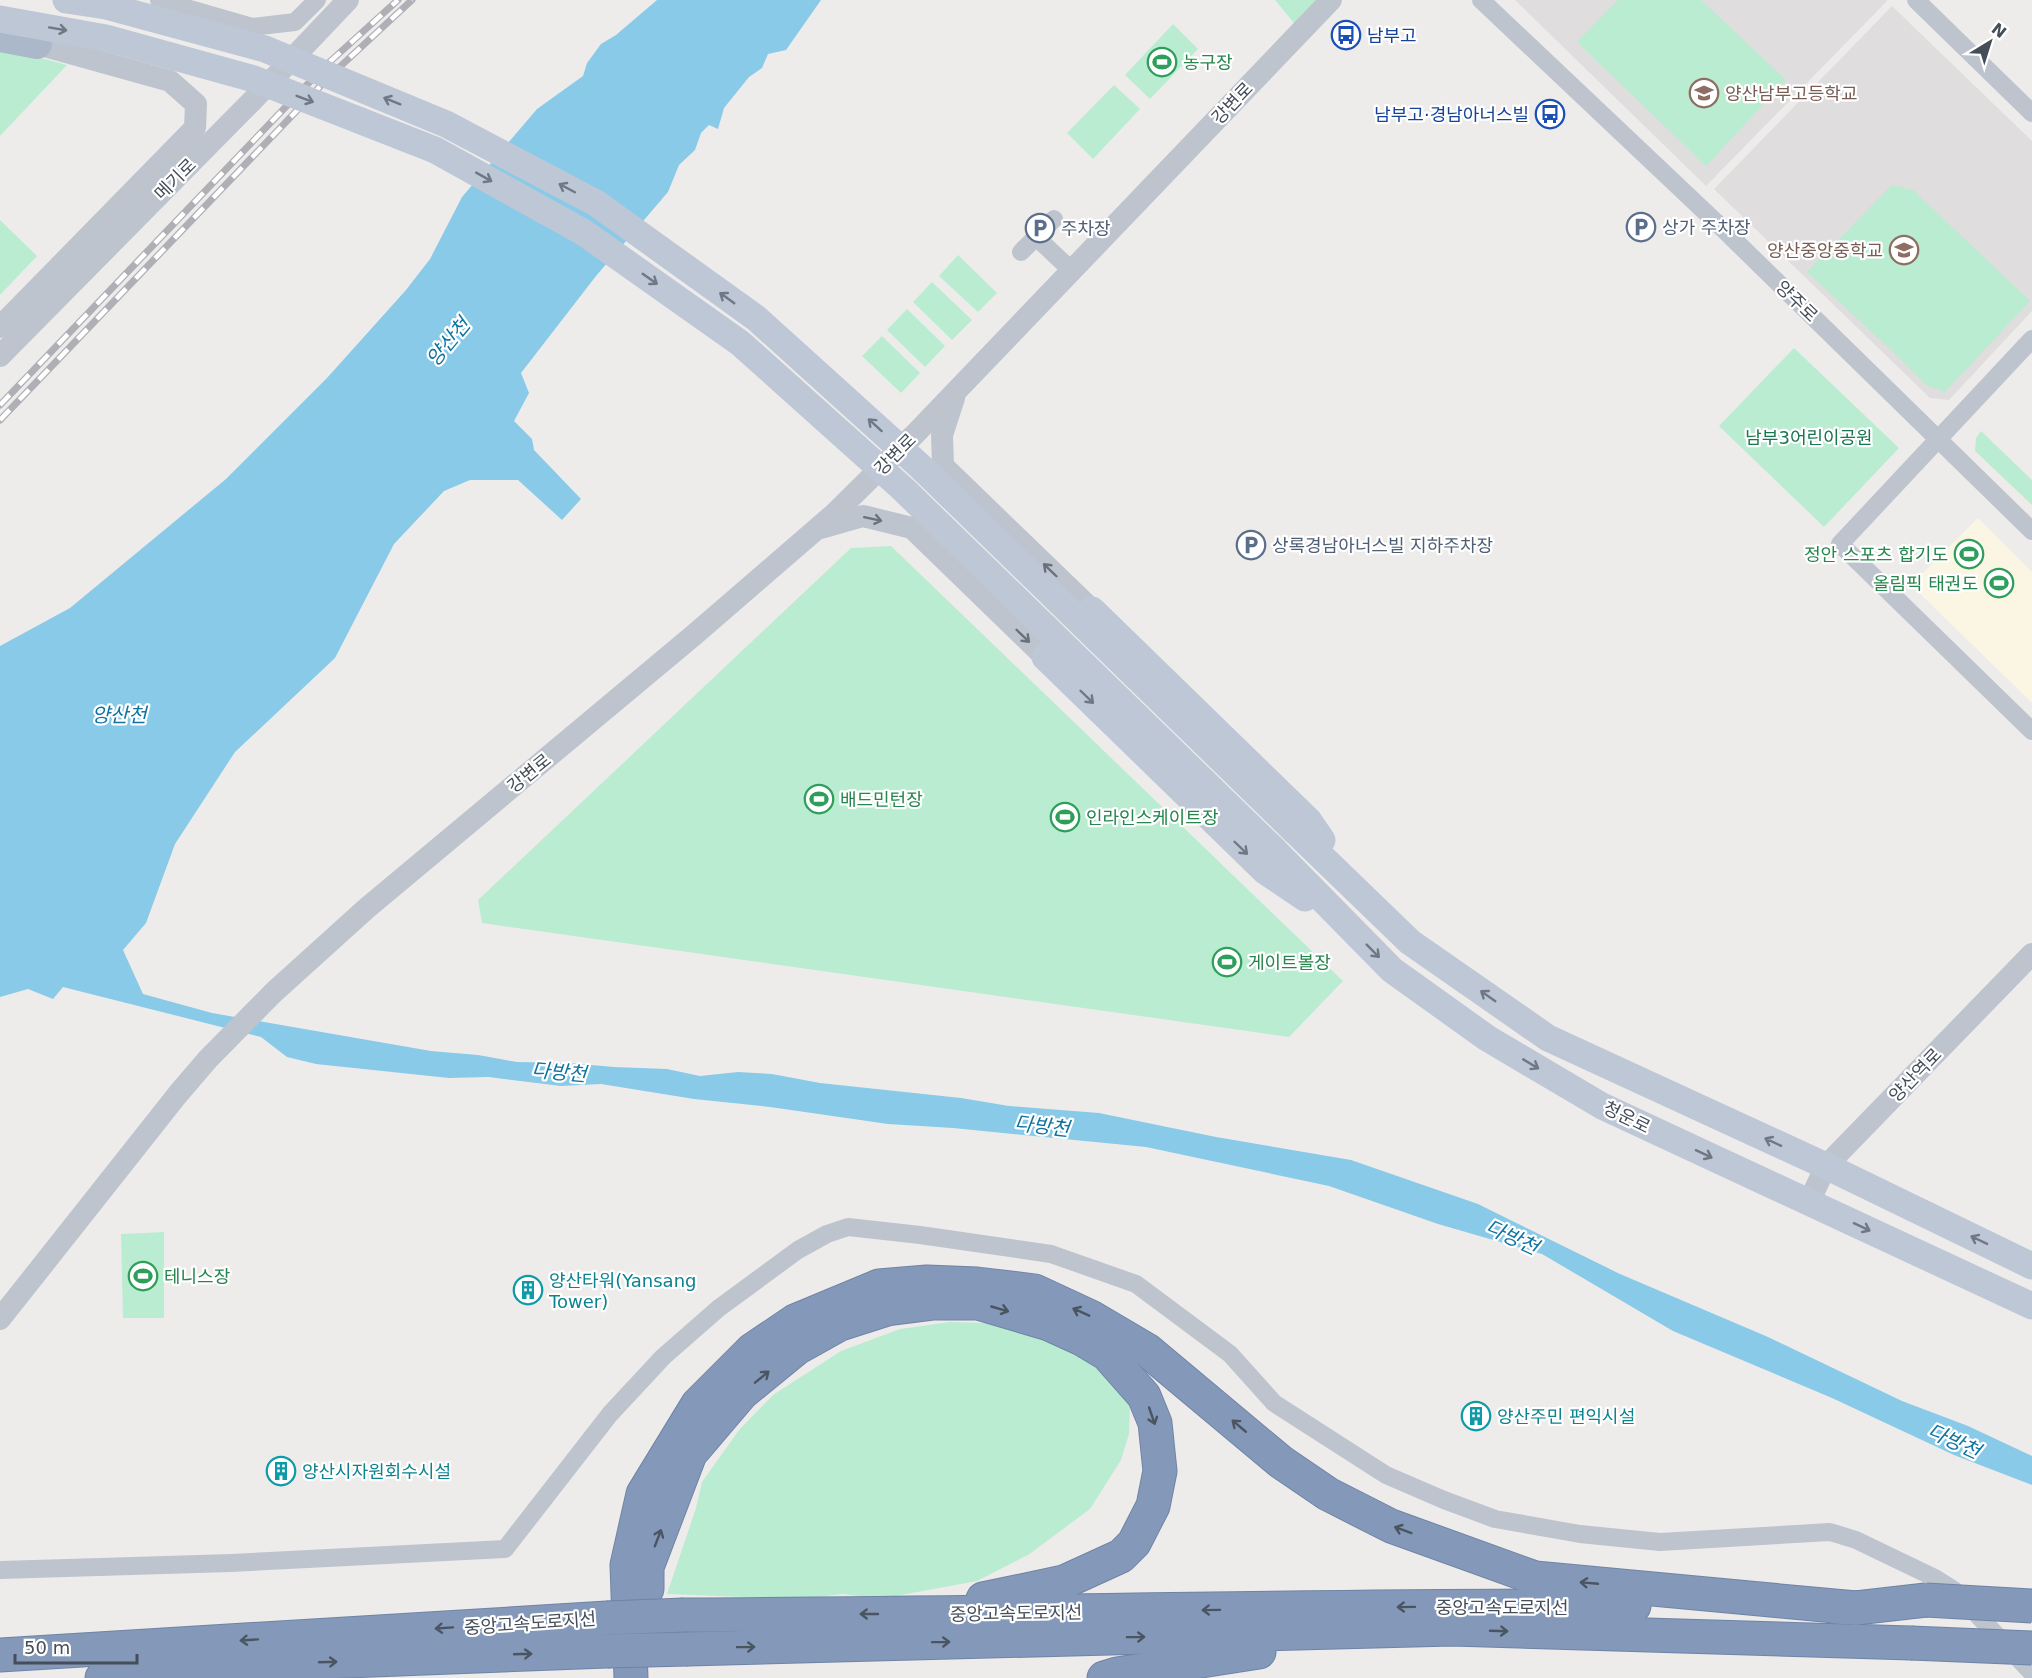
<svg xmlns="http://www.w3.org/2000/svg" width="2032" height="1678" font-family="'DejaVu Sans','Noto Sans KR',sans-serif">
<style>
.commercial{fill:#faf6e3}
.education{fill:#dfdddd}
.green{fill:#baecd2}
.water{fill:#88cae8}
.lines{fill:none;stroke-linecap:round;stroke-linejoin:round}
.motorway-casing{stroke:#6f84a5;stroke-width:35}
.minor{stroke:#bdc4ce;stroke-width:18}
.tertiary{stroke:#bdc4ce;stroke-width:22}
.secondary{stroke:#bec7d5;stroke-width:27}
.primary{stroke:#abb8ca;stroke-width:30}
.motorway{stroke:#8499ba;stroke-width:33}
.rail-casing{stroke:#aeb0b6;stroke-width:7}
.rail{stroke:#fff;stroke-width:4.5;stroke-dasharray:14;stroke-linecap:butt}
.motorway-bridge-casing{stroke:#6f84a5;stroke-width:35;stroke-linecap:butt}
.secondary-bridge{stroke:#bec7d5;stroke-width:27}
.motorway-bridge{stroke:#8499ba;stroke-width:33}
.oneway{stroke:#6f7884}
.oneway2{stroke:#69717b}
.oneway3{stroke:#4b5562}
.labels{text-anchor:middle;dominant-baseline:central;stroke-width:4.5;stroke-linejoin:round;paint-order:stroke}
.transit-label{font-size:18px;fill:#164399;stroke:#fff;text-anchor:start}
.leisure-label{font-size:18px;fill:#27864d;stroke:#fff;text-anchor:start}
.education-label{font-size:18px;fill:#785e54;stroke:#fff;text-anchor:start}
.street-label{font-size:18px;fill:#454d58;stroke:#fff}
.service-label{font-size:18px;fill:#4e5e75;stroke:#fff;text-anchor:start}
.park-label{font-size:18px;fill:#197651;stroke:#fff}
.culture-label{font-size:18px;fill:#0d838f;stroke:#fff;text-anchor:start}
.water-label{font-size:20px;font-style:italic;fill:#1073a0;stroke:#fff}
</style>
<rect width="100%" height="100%" fill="#eeeceb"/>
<polygon class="commercial" points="1978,518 2032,572 2032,703 1911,585"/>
<g class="education">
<polygon points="1515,0 1886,0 1887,1 1706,186"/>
<polygon points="1892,6 2032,141 2032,311 1949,400 1930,398 1714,189"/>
</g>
<g class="green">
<polygon points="1275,0 1316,0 1294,23"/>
<polygon points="1618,0 1701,0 1786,80 1706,166 1577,42"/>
<polygon points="1173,24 1198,49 1150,99 1125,75"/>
<polygon points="0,47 67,65 0,136"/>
<polygon points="1114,85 1140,109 1093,159 1067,133"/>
<polygon points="1892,185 1913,190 2030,301 1945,392 1926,385 1902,360 1807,272"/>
<polygon points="0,220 37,256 0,295"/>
<polygon points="958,255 997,293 978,312 939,276"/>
<polygon points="932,282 972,320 952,340 913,302"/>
<polygon points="907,309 945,346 925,367 887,330"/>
<polygon points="882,336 920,373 901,393 862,356"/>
<polygon points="1794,348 1899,448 1824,527 1719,426"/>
<polygon points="1981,431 2032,480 2032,505 1975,451 1976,438"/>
<polygon points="891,546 1343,981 1289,1037 482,923 478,900 851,548"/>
<polygon points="164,1232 164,1318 123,1318 121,1234"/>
<polygon points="950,1322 1021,1324 1080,1342 1130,1405 1129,1434 1121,1460 1090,1509 1028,1555 977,1581 879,1599 843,1594 800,1599 667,1594 696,1508 702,1482 739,1430 773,1395 841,1351 900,1329"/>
</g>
<polygon class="water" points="657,0 821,0 786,50 768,54 762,68 749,77 724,108 718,129 709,125 701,133 695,150 679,165 668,192 596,276 521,373 529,393 514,421 532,439 534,450 581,499 562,520 518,480 470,480 444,491 394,544 335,658 235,752 175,844 146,923 123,950 143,994 212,1013 431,1051 478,1055 517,1062 568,1063 614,1067 667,1069 700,1076 738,1072 772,1074 820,1083 961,1098 1009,1106 1099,1113 1216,1137 1351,1160 1478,1204 1620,1274 1768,1337 1902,1401 1968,1426 2032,1456 2032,1485 1954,1455 1832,1398 1673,1331 1542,1254 1438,1224 1329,1186 1146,1147 953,1128 888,1124 770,1107 694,1099 601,1084 561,1086 489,1077 449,1078 316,1064 287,1057 261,1037 63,987 53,999 28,989 0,997 0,646 70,608 226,479 327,378 406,290 430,259 462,197 537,109 583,76 587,63 601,44 616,35"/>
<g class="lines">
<g class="motorway-casing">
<g id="motorway">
<polyline points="647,1589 647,1567 690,1454 742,1393 797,1348 840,1324 887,1309 934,1303 978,1303 1049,1324 1082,1339 1107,1354 1144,1396 1155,1423 1160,1471 1153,1506 1134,1543 1121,1556 1064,1582 983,1599"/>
<polyline points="1836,1607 1856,1608 1926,1600"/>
<path d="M684,1615C1001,1614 1318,1605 1634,1606"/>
<polyline points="688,1649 1452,1629 1911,1643"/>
<polyline points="0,1655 607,1618"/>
<polyline points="102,1678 244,1665 607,1651"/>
<polyline points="631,1678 627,1565 643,1494 698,1404 752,1350 795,1321 879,1286 927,1282 977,1284 1035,1291 1091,1317 1147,1350 1281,1462 1328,1494 1391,1526 1535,1578 1856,1608"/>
<polyline points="1104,1678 1117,1674 1259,1652"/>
</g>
</g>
<g class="minor">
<polyline points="159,0 252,27 295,22 317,0"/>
<polyline points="1481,0 1719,225 2032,531"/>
<polyline points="1916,0 2032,113"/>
<polyline points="1036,237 1071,270"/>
<polyline points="1021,252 1054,219"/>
<polyline points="2032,339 1840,544 2032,731"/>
<polyline points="0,1570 231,1563 505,1549 610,1414 663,1357 719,1308 798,1250 827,1234 848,1227 920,1235 1051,1254 1136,1284 1230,1354 1274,1403 1386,1475 1444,1500 1495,1519 1580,1534 1660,1542 1830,1532 1856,1540 1935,1578 1954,1590 2032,1673"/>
</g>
<g class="tertiary">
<polyline points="0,327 195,128 196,104 170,81 37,44"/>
<polyline points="0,356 253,100 348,0"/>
<polyline points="954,398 942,435 943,466 1092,610"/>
<polyline points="821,528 863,516 912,528 1045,657"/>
<polyline points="1809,1202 1826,1166 2032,954"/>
<polyline points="0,1319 178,1094 208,1059 274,992 367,908 694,635 834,514 916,433 1331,0"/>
</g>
<g class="secondary">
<polyline points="1092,610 1309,821 1322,840"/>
<polyline points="1045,657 1265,871 1305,898"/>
<polyline points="1294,830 1410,942 1548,1038 1826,1166 2032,1266"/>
<polyline points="1273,849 1392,970 1487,1038 1602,1106 2032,1306"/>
</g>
<polyline class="primary" points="0,37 37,44"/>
<use href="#motorway" class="motorway"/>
<g class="rail-casing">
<g id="rail">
<polyline points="0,405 324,67 398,0"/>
<polyline points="0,420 331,75 412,0"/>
</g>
</g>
<use href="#rail" class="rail"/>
<g class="motorway-bridge-casing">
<g id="motorway-bridge">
<polyline points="1926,1600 2032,1606"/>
<polyline points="607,1618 684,1615"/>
<polyline points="1911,1643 2032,1648"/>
<polyline points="607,1651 688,1649"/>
</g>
</g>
<g class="secondary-bridge">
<polyline points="66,0 106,6 265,49 446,124 596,203 756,318 922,468 1294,830"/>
<polyline points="0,19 106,38 254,79 435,150 583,232 740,343 903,489 1273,849"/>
</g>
<use href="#motorway-bridge" class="motorway-bridge"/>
</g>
<defs><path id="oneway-shaft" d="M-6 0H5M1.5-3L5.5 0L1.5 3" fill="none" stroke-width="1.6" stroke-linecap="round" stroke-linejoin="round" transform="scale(1.5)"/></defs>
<g class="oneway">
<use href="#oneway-shaft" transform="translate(58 29) rotate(10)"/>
<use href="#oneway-shaft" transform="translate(305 99) rotate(21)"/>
<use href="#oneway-shaft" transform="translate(392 101) rotate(-158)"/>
<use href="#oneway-shaft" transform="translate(484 177) rotate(29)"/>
<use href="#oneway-shaft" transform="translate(567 188) rotate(-152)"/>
<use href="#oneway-shaft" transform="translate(650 279) rotate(35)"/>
<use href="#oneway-shaft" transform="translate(727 298) rotate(-144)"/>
<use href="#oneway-shaft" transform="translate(875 425) rotate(-138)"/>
<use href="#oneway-shaft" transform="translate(1087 697) rotate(44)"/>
<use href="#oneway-shaft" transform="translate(1241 848) rotate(44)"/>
<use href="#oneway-shaft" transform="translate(1373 951) rotate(45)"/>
<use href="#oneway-shaft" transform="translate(1488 996) rotate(-145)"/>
<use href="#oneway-shaft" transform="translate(1531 1064) rotate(31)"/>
<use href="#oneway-shaft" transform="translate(1773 1142) rotate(-155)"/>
<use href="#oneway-shaft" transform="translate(1704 1154) rotate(25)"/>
<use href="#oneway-shaft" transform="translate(1862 1227) rotate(25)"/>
<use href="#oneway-shaft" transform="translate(1979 1240) rotate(-154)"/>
</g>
<g class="oneway2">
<use href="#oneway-shaft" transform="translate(873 519) rotate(12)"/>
<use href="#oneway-shaft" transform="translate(1050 570) rotate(-136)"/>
<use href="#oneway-shaft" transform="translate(1023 636) rotate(44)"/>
</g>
<g class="oneway3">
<use href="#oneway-shaft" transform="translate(1000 1309) rotate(16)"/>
<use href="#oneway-shaft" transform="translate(1081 1312) rotate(-156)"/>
<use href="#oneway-shaft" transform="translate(762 1377) rotate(-39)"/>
<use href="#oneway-shaft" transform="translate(1152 1416) rotate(71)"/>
<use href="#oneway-shaft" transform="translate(1239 1426) rotate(-140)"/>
<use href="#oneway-shaft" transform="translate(1403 1530) rotate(-160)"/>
<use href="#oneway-shaft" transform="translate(658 1538) rotate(-69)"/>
<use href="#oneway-shaft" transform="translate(1589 1583) rotate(-175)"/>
<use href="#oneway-shaft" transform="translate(1406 1607) rotate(179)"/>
<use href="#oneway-shaft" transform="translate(1211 1610) rotate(179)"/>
<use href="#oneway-shaft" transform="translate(869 1614) rotate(180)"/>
<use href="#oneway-shaft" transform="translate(444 1628) rotate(176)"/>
<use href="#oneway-shaft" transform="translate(1499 1631) rotate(2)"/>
<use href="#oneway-shaft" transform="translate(1136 1637) rotate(-1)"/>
<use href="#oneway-shaft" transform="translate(249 1640) rotate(176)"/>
<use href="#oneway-shaft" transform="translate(941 1642) rotate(-1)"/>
<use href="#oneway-shaft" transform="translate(746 1647) rotate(-1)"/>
<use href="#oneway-shaft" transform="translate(523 1654) rotate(-2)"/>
<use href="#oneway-shaft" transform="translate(328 1662) rotate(-2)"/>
</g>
<defs>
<g id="bus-ring" transform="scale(1.5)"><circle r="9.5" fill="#fff" stroke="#1a4fb4" stroke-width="1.5"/><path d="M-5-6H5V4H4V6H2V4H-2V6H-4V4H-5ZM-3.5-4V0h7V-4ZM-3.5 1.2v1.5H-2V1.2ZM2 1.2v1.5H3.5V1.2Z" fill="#1a4fb4"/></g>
<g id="stadium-ring" transform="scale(1.5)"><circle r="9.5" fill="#fff" stroke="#2e9e5b" stroke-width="1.5"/><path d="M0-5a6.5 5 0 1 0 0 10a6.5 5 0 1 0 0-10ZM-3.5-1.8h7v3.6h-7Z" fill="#2e9e5b"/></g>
<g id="school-ring" transform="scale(1.5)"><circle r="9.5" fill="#fff" stroke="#8d6e63" stroke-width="1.5"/><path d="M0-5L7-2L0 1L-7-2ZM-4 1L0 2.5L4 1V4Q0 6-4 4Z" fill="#8d6e63"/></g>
<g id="parking-ring" transform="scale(1.5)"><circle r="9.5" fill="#fff" stroke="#5c6f8a" stroke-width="1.5"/><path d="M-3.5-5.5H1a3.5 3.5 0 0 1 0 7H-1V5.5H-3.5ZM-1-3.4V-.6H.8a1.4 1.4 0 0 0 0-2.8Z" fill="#5c6f8a"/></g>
<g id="building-ring" transform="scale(1.5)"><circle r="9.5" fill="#fff" stroke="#0f9aa8" stroke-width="1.5"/><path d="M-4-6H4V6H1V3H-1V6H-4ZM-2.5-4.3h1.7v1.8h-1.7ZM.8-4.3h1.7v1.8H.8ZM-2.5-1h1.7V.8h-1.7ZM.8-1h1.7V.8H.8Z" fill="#0f9aa8"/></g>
</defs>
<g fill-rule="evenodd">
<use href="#bus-ring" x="1346" y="35"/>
<use href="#stadium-ring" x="1162" y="62"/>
<use href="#school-ring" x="1704" y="93"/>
<use href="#bus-ring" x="1550" y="114"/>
<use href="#parking-ring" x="1641" y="227"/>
<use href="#parking-ring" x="1040" y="228"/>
<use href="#school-ring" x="1904" y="250"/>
<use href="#parking-ring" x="1251" y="545"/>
<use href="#stadium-ring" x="1969" y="554"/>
<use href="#stadium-ring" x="1999" y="583"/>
<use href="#stadium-ring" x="819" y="799"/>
<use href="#stadium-ring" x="1065" y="817"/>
<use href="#stadium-ring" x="1227" y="962"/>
<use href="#stadium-ring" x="143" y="1276"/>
<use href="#building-ring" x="528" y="1290"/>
<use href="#building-ring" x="1476" y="1416"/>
<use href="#building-ring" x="281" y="1471"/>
</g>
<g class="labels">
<g class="transit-label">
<text x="1367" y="35">남부고</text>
<text x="1529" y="114" text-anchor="end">남부고·경남아너스빌</text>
</g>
<g class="leisure-label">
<text x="1183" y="62">농구장</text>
<text x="1948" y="554" text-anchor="end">정안 스포츠 합기도</text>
<text x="1978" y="583" text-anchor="end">올림픽 태권도</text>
<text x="840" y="799">배드민턴장</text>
<text x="1086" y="817">인라인스케이트장</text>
<text x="1248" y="962">게이트볼장</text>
<text x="164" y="1276">테니스장</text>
</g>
<g class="education-label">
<text x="1725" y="93">양산남부고등학교</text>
<text x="1883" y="250" text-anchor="end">양산중앙중학교</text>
</g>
<g class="street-label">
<text transform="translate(1232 103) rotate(-46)">강변로</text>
<text transform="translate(175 179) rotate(-45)">메기로</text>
<text transform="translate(1797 301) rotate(44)">양주로</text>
<text transform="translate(895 454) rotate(-45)">강변로</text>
<text transform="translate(529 773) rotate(-39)">강변로</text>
<text transform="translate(1915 1075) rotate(-46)">양산역로</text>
<text transform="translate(1627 1117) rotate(26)">청운로</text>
<text x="1502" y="1607">중앙고속도로지선</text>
<text transform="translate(1016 1613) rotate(-1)">중앙고속도로지선</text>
<text transform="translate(530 1623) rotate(-4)">중앙고속도로지선</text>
</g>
<g class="service-label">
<text x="1662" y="227">상가 주차장</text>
<text x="1061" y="228">주차장</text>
<text x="1272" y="545">상록경남아너스빌 지하주차장</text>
</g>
<g class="park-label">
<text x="1809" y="437">남부3어린이공원</text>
</g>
<g class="culture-label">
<text x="549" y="1280">양산타워(Yansang<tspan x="549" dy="21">Tower)</tspan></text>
<text x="1497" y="1416">양산주민 편익시설</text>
<text x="302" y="1471">양산시자원회수시설</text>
</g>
<g class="water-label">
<text transform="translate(448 342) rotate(-50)">양산천</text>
<text x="119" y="715">양산천</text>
<text transform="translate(559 1072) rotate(5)">다방천</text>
<text transform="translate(1042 1126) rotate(7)">다방천</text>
<text transform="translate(1512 1237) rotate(25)">다방천</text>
<text transform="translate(1954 1441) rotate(25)">다방천</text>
</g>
</g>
<g transform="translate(1990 42) rotate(38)" stroke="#ffffff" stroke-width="4.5" paint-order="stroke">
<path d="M0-4.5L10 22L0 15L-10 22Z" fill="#454d58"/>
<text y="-9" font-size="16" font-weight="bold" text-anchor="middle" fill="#454d58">N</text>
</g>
<path d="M15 1654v9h122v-9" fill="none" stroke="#454d58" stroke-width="3"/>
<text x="24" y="1654" font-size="18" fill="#454d58" stroke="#ffffff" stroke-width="4.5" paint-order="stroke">50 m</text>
</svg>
